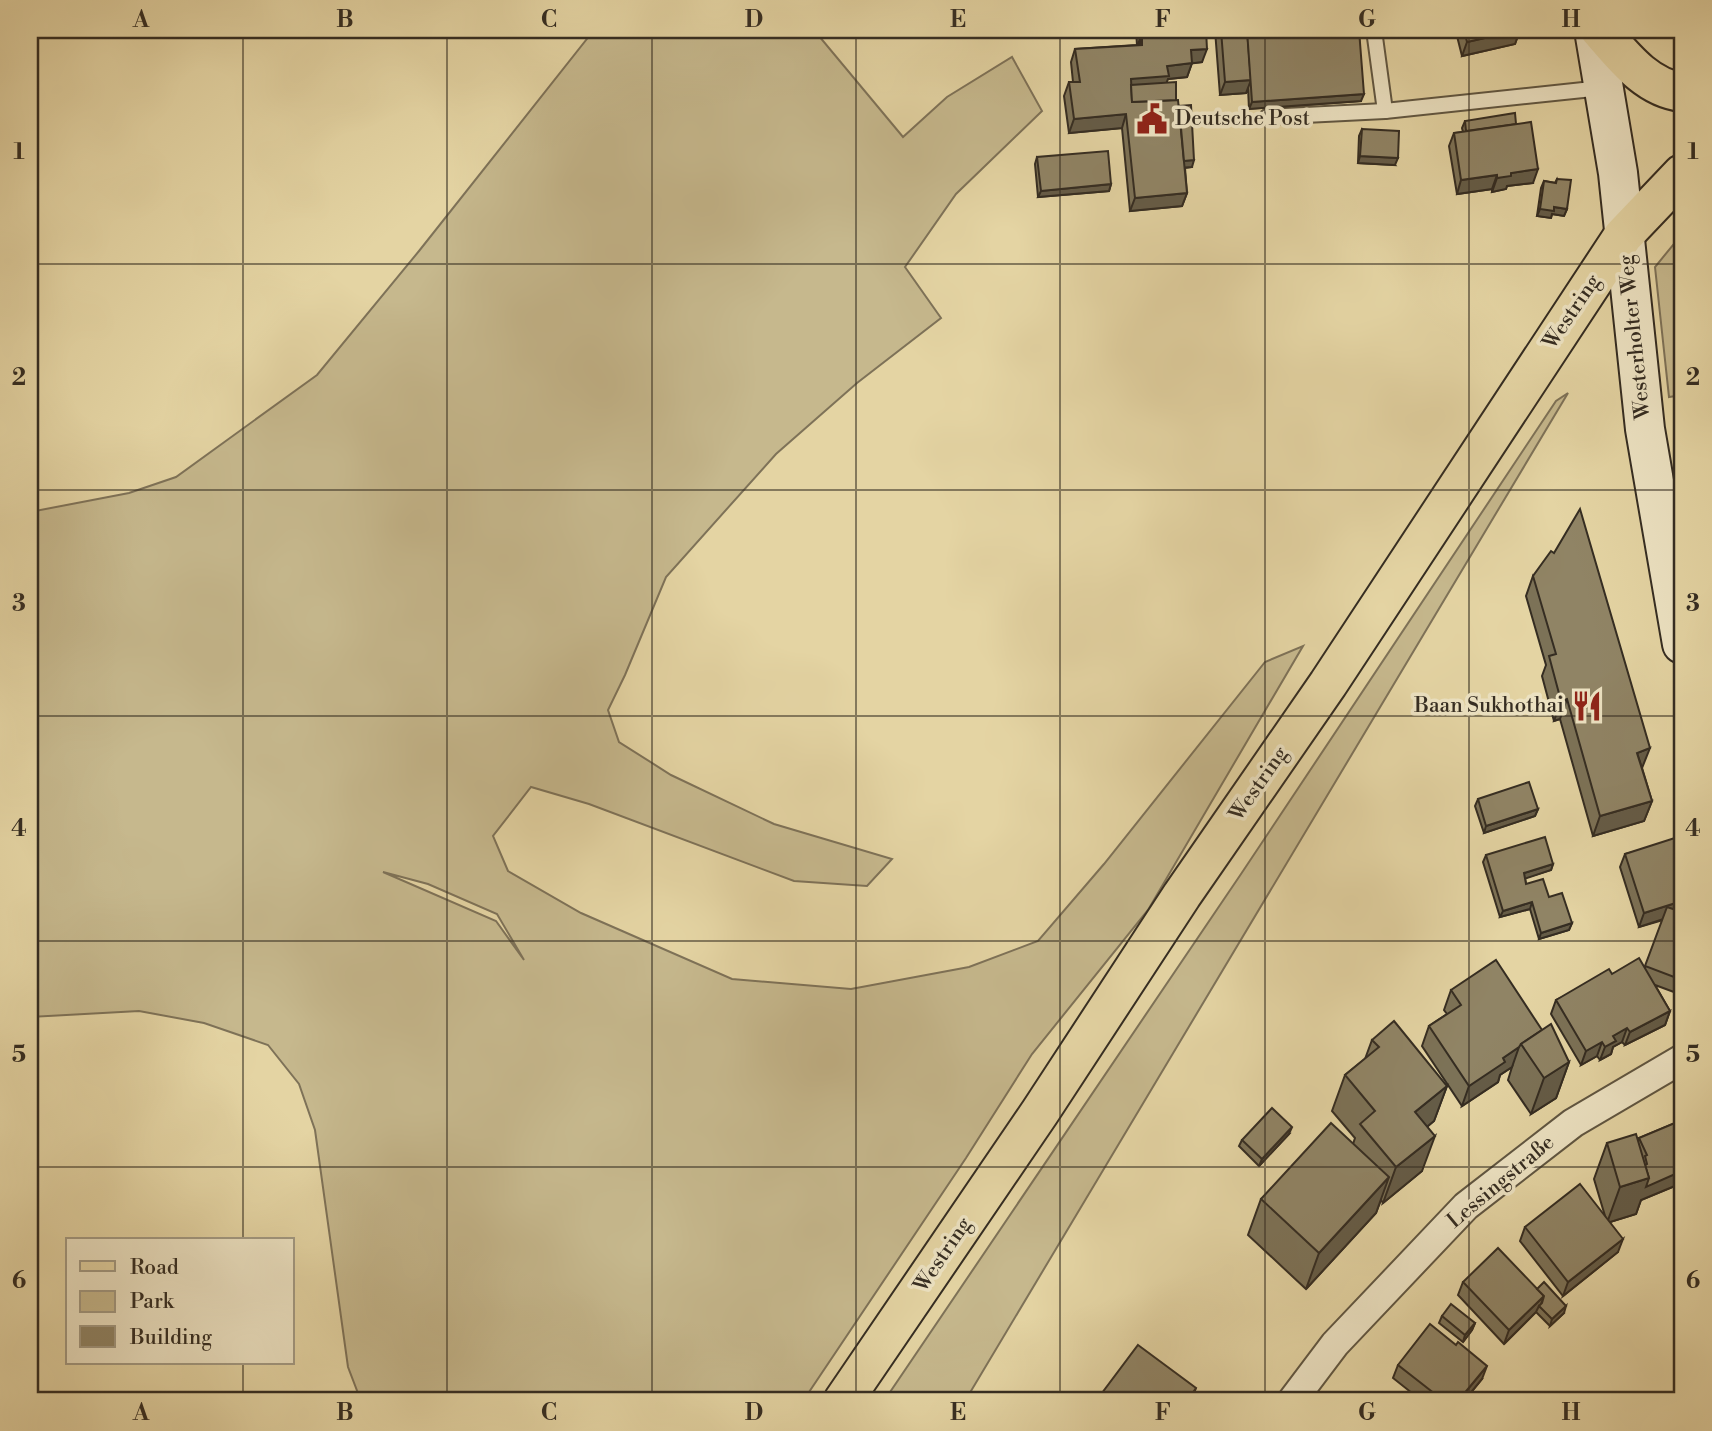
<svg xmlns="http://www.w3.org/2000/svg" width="1712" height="1431" font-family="'Libre Bodoni',serif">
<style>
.green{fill:#c6b88d;stroke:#7e7258;stroke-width:2;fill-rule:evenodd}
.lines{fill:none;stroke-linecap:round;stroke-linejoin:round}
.lane-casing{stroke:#615742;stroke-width:18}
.street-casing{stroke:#615742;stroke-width:32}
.secondary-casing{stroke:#352d22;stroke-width:42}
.primary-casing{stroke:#352d22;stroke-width:42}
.lane{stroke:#ede3c3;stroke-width:14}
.street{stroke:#ede3c3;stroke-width:28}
.secondary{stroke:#ede3c3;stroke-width:38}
.primary{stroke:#e4d4a3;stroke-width:38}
.wall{fill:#7c7257;stroke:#352d22;stroke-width:2}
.shaded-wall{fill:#655c47;stroke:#352d22;stroke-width:2}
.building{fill:#908465;stroke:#352d22;stroke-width:2}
.grid{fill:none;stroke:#352d22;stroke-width:2;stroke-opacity:0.55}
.labels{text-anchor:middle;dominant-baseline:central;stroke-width:7;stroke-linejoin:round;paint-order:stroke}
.poi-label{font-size:21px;fill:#352d22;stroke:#ede3c3;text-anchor:start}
.street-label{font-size:21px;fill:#352d22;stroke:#ede3c3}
.neatline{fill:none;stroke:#352d22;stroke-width:2.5}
.grid-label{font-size:23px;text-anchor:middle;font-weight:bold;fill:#352d22}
</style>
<rect width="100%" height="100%" fill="#e4d4a3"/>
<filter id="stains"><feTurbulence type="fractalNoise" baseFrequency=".00286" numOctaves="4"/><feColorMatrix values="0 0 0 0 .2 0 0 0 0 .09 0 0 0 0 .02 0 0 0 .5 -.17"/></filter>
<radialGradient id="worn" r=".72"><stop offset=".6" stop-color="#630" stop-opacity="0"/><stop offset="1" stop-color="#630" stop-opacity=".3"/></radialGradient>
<g class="green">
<path d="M594,30H814L903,137L947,97L1012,57L1042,111L956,194L905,267L941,318L857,383L776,454L666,577L625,675L608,710L619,742L671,775L774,824L892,859L867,886L794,881L589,804L531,787L493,836L508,871L581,913L732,979L851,989L969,967L1038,941L1104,864L1265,662L1303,646L1148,910L1032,1054L966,1158L803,1401H361L348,1367L315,1130L299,1084L268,1045L204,1023L139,1011L30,1017V512L129,493L176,477L317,375L419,251ZM383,872L428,884L497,914L524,960L496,921Z"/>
<polygon points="1682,234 1682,395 1669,397 1655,267"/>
<polygon points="1568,393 965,1401 884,1401 1241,874 1556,401"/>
</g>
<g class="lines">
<g class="lane-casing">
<g id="lane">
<polyline points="1374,30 1385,111 1602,88"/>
<polyline points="1267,117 1385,111"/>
</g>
</g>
<g class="street-casing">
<polyline id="street" points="1292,1401 1335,1344 1466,1206 1573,1123 1682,1059"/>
</g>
<g class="secondary-casing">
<polyline id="secondary" points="1594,30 1618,173 1645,429 1682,644"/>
</g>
<g class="primary-casing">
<g id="primary">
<path d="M1600,30C1622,55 1646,88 1682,92"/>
<polyline points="843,1401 1040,1112 1182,895 1328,684 1623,236 1682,174"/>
</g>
</g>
<use href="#lane" class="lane"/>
<use href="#street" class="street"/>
<use href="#secondary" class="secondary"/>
<use href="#primary" class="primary"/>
</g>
<g class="wall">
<polygon points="1136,30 1206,30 1202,62 1192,63 1187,77 1168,79 1166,82 1179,106 1192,167 1185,168 1187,193 1182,206 1130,211 1122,128 1069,133 1064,96 1069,82 1073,82 1071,62 1075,49 1137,45"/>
<polygon points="1215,30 1359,30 1361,101 1249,109 1248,88 1246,93 1220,95"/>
<polygon points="1453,30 1520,30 1515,44 1462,56 1456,32 1454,32"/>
<polygon points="1465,121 1516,124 1533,183 1507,186 1506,189 1492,192 1492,189 1457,194 1449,146 1454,133 1463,132 1462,128"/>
<polygon points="1362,129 1395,165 1358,163 1359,136"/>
<polygon points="1037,157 1111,184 1109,191 1038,197 1035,164"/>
<polygon points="1557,179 1567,209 1564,216 1552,214 1551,218 1537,216 1541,188 1544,181 1555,183"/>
<polygon points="1533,576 1642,768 1652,801 1644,821 1593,836 1560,719 1554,721 1542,676 1546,665 1526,596"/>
<polygon points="1478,799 1538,809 1535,816 1484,833 1475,806"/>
<polygon points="1682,839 1682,995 1655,985 1670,1011 1665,1025 1625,1045 1622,1042 1613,1047 1611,1054 1600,1060 1597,1056 1581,1065 1551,1014 1556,1000 1612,974 1645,968 1663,920 1639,927 1620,867 1625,854"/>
<polygon points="1486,855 1553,864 1551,870 1525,878 1526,884 1549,897 1572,923 1569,930 1539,939 1530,909 1500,917 1483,862"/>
<polygon points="1451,990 1542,1030 1569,1062 1556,1098 1531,1114 1508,1080 1512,1067 1500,1075 1498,1082 1462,1106 1422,1046 1429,1026 1447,1014 1444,1010"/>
<polygon points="1372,1040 1447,1086 1434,1121 1427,1127 1422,1171 1383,1203 1381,1200 1376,1213 1306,1289 1248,1235 1261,1199 1353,1144 1355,1138 1332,1111 1345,1075 1365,1059"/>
<polygon points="1682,1115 1682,1183 1641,1200 1636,1214 1610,1222 1618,1252 1563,1296 1520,1241 1525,1227 1605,1216 1594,1179 1607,1143 1638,1142 1639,1138 1680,1121"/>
<polygon points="1289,1134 1259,1166 1239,1146 1242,1140"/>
<polygon points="1463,1282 1537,1289 1564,1313 1550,1326 1536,1312 1504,1344 1458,1295"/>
<polygon points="1442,1316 1475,1323 1472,1330 1463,1342 1439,1323"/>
<polygon points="1398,1365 1482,1379 1464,1401 1422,1401 1393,1378"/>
</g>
<g class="shaded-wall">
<polygon points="1520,30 1515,44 1462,56 1467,42"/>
<polygon points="1149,32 1144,46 1142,38 1139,47 1137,47 1142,33"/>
<polygon points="1207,49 1202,62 1187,64 1191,50"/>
<polygon points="1192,63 1187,77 1168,79 1164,89 1129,92 1131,79 1167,66"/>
<polygon points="1251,80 1246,93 1220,95 1225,82"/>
<polygon points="1364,94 1361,101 1249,109 1252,102"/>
<polygon points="1126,114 1122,128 1069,133 1074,119"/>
<polygon points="1360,156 1398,158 1395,165 1358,163"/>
<polygon points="1194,160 1192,167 1178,168 1180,161"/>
<polygon points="1538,169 1533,183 1507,186 1506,189 1492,192 1497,178 1511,173"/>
<polygon points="1497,175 1492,189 1457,194 1461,180"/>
<polygon points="1111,184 1109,191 1038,197 1041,191"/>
<polygon points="1187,193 1182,206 1130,211 1135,198"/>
<polygon points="1554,207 1567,209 1564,216 1552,214 1551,218 1537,216 1540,209"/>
<polygon points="1567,699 1560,719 1554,721 1561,701"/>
<polygon points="1650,748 1642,768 1637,753"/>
<polygon points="1652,801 1644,821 1593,836 1600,816"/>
<polygon points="1538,809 1535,816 1484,833 1486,826"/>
<polygon points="1553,864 1551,870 1521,880 1524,873"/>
<polygon points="1682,901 1682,913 1639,927 1644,913"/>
<polygon points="1532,902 1530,909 1500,917 1503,911"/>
<polygon points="1572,923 1569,930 1539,939 1541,933"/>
<polygon points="1670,1011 1665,1025 1625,1045 1630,1032"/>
<polygon points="1627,1028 1622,1042 1613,1047 1611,1054 1600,1060 1605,1047 1613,1036"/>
<polygon points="1602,1042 1597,1056 1581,1065 1586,1051"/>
<polygon points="1519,1047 1512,1067 1500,1075 1498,1082 1462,1106 1469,1086 1503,1058"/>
<polygon points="1569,1062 1556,1098 1531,1114 1544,1078"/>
<polygon points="1447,1086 1434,1121 1402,1147 1415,1112"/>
<polygon points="1292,1127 1289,1134 1259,1166 1262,1159"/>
<polygon points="1435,1136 1422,1171 1383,1203 1396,1167"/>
<polygon points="1682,1171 1682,1183 1641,1200 1636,1214 1607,1223 1620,1187 1649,1178"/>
<polygon points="1389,1177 1376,1213 1306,1289 1319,1253"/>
<polygon points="1623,1239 1618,1252 1563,1296 1568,1282"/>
<polygon points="1544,1296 1540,1307 1539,1306 1536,1312 1504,1344 1509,1330"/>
<polygon points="1566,1306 1564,1313 1550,1326 1552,1319"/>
<polygon points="1475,1323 1472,1330 1463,1342 1465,1335"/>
<polygon points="1487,1366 1482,1379 1464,1401 1458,1401"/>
<polygon points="1196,1388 1191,1401 1187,1401"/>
</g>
<g class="building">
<polygon points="1142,30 1206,30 1207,49 1191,50 1192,63 1167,66 1169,76 1131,79 1132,102 1178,100 1187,193 1135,198 1126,114 1074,119 1069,82 1080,82 1075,49 1142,45 1142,38 1152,37 1149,32 1142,33"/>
<polygon points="1221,30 1247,30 1251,80 1225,82"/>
<polygon points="1247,30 1359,30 1364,94 1252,102"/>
<polygon points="1464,30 1520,30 1467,42"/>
<polygon points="1176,82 1176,100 1132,102 1131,85"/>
<polygon points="1191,105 1194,160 1184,161 1179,106"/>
<polygon points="1515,113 1516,124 1466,131 1465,121"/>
<polygon points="1531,122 1538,169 1511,173 1511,176 1497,178 1497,175 1461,180 1454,133"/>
<polygon points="1362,129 1399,131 1398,158 1360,156"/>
<polygon points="1108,151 1111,184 1041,191 1037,157"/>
<polygon points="1557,179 1571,180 1567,209 1554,207 1554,211 1540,209 1544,181 1556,183"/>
<polygon points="1580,509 1650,748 1637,753 1652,801 1600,816 1567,699 1561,701 1549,656 1556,654 1533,576 1551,551 1554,553"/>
<polygon points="1529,782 1538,809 1486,826 1478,799"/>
<polygon points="1681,836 1682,839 1682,901 1644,913 1625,854"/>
<polygon points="1545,837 1553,864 1524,873 1526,884 1543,879 1549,897 1562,893 1572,923 1541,933 1532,902 1503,911 1486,855"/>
<polygon points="1667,907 1682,912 1682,980 1645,966"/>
<polygon points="1639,958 1670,1011 1630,1032 1627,1028 1613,1036 1616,1041 1605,1047 1602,1042 1586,1051 1556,1000 1609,969 1612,974"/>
<polygon points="1496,960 1542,1030 1521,1044 1519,1047 1503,1058 1505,1062 1469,1086 1429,1026 1461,1005 1451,990"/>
<polygon points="1394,1021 1447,1086 1415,1112 1435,1136 1396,1167 1360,1124 1375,1111 1345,1075 1379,1047 1372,1040"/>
<polygon points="1551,1024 1569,1062 1544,1078 1521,1044"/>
<polygon points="1272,1108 1292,1127 1262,1159 1242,1140"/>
<polygon points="1682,1120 1682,1171 1646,1187 1649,1178 1645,1165 1647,1164 1645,1156 1647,1155 1639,1138"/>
<polygon points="1331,1123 1389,1177 1319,1253 1261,1199"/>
<polygon points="1636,1134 1649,1178 1620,1187 1607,1143"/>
<polygon points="1580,1184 1623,1239 1568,1282 1525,1227"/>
<polygon points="1498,1248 1544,1296 1509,1330 1463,1282"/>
<polygon points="1544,1282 1566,1306 1552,1319 1539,1306 1542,1303 1544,1296 1537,1289"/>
<polygon points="1451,1304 1475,1323 1465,1335 1442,1316"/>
<polygon points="1430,1324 1456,1345 1458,1342 1487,1366 1458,1401 1444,1401 1398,1365"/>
<polygon points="1138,1345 1196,1388 1187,1401 1096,1401"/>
</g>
<path class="grid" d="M243,30V1240M447,30V1401M652,30V1401M856,30V1401M1060,30V1401M1265,30V1401M1469,30V1401M30,264H1682M30,490H1682M30,716H1682M30,941H1682M30,1167H1682M243,1363V1401"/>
<defs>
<g id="civic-bare" transform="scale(2.415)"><path d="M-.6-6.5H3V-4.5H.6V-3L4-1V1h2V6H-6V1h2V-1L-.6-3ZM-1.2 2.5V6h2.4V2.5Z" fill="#8f2418" stroke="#ede3c3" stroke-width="2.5" paint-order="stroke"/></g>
<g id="restaurant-bare" transform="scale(2.415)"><path d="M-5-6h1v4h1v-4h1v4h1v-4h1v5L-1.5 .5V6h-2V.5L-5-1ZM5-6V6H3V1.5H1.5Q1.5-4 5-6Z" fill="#8f2418" stroke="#ede3c3" stroke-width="2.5" paint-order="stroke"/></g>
</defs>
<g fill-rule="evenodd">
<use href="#civic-bare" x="1152" y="119"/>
<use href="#restaurant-bare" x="1587" y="706"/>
</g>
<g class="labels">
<g class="poi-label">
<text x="1175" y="119">Deutsche Post</text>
<text x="1564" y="706" text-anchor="end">Baan Sukhothai</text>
</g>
<g class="street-label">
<text transform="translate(1572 312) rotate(-56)">Westring</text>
<text transform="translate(1635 337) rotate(-96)">Westerholter Weg</text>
<text transform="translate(1259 784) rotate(-55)">Westring</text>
<text transform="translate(1501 1182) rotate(-40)">Lessingstraße</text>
<text transform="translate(943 1255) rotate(-56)">Westring</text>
</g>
</g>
<rect width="1712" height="1431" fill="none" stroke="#e4d4a3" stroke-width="77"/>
<rect x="66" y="1238" width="228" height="126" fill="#ede3c3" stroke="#a39a83" stroke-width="2"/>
<rect x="80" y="1261" width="35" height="10" fill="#e4d4a3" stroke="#a39a83" stroke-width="2"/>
<text x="130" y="1274" font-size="21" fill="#352d22">Road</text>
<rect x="80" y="1291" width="35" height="21" fill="#c6b88d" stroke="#a39a83" stroke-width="2"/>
<text x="130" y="1308" font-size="21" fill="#352d22">Park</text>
<rect x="80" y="1326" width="35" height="21" fill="#908465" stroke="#a39a83" stroke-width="2"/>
<text x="130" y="1344" font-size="21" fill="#352d22">Building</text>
<rect x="38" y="38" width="1636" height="1354" class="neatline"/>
<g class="grid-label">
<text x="141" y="27">A</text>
<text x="345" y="27">B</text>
<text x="549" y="27">C</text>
<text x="754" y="27">D</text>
<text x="958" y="27">E</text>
<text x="1163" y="27">F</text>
<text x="1367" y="27">G</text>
<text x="1571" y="27">H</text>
<text x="19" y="159">1</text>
<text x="1693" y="159">1</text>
<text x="19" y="385">2</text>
<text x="1693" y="385">2</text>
<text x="19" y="611">3</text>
<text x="1693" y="611">3</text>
<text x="19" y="836">4</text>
<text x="1693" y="836">4</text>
<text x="19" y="1062">5</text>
<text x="1693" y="1062">5</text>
<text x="19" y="1288">6</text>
<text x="1693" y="1288">6</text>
<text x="141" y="1420">A</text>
<text x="345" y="1420">B</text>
<text x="549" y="1420">C</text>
<text x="754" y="1420">D</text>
<text x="958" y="1420">E</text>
<text x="1163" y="1420">F</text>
<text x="1367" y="1420">G</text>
<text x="1571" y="1420">H</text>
</g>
<rect width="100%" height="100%" filter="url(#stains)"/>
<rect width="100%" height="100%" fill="url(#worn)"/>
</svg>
